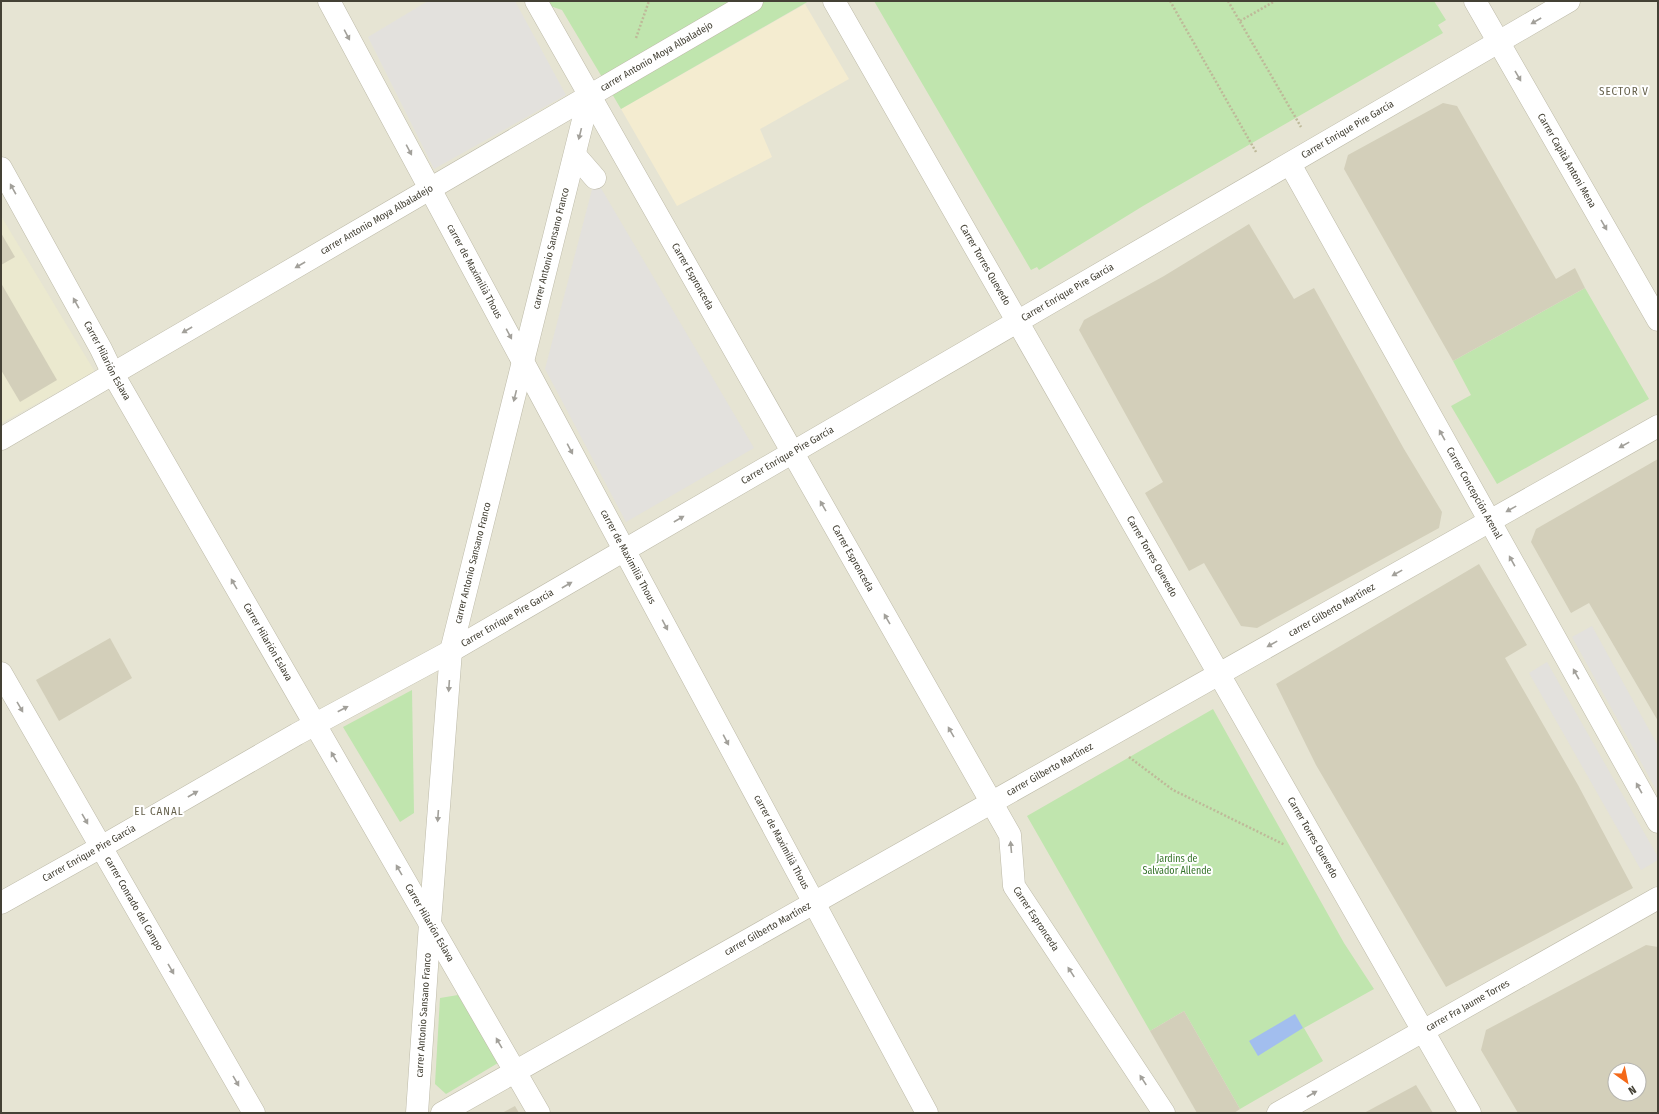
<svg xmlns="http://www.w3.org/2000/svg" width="1659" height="1114" font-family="'Fira Sans Condensed',sans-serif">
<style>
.residential{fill:#e6e4d3;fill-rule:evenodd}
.commercial{fill:#f4ecd0}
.education{fill:#ebe9cf}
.green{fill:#c0e5ae}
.parking{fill:#e3e1dd}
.water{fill:#a2beee}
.building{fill:#d3cfba;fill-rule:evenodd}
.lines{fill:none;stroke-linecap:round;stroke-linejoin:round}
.minor-casing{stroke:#bdbaa8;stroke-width:23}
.path{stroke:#beb999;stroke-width:2.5;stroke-dasharray:2 2;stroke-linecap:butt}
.minor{stroke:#fff;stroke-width:22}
.oneway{fill:#a2a09a}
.labels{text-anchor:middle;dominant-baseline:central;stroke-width:4;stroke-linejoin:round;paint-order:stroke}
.street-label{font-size:10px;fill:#444135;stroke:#fff}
.park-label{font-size:10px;fill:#36742a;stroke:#fff}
.neighbourhood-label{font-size:11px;letter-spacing:1px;fill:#66614c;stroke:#fff}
</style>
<rect width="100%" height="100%" fill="#f2f1e5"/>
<path class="residential" d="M1,1H1658V1113H1ZM1615,1070H1639V1094H1615Z"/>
<polygon class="commercial" points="805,4 849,79 760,129 772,157 677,206 621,109"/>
<polygon class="education" points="1,216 95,372 1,423"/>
<g class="green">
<polygon points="545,1 809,1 621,109 562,10 547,5"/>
<polygon points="874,1 1434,1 1446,20 1438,25 1443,33 1143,206 1039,270 1037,267 1031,270"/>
<polygon points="1585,288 1649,399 1497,484 1451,406 1471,395 1453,361"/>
<polygon points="412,690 414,813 400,822 343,727"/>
<polygon points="1213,709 1344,943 1374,989 1304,1028 1323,1061 1240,1109 1184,1011 1150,1031 1027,816"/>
<polygon points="458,995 498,1063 446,1094 435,1084 440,998"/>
</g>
<g class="parking">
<polygon points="428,1 515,1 566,95 434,169 368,37"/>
<polygon points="595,178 754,448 626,522 545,369"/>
<polygon points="1592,626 1658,746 1658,793 1572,637"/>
<polygon points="1547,662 1658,857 1658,860 1641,870 1529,673"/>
</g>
<polygon class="water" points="1295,1014 1303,1028 1258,1056 1249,1041"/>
<g class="building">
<polygon points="1443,103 1457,106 1556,279 1575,268 1585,288 1453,361 1344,169 1348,155"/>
<polygon points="1249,224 1294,299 1314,288 1404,449 1442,512 1439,528 1257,628 1241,626 1204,563 1189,571 1145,493 1163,482 1079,330 1084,320 1164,276"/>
<polygon points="1,233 15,257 1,265"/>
<polygon points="1,283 57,380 20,402 1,370"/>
<polygon points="1658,459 1658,721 1589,603 1571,613 1531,542 1536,529"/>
<polygon points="1479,564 1527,645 1505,658 1578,785 1633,888 1446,987 1316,765 1276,684"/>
<polygon points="110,638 132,678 59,721 36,680"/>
<path d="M1646,945L1658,947V1113H1518L1481,1050L1486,1030ZM1615,1070H1639V1094H1615Z"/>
<polygon points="1184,1011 1240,1109 1234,1113 1197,1113 1150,1031"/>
<polygon points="1416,1085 1433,1113 1364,1113"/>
<polygon points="515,1106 519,1113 502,1113"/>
</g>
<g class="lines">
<g class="minor-casing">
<g id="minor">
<path id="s1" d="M329,1L927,1113"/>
<path id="s2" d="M536,1L1010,835L1014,886L1164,1113"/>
<path id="s3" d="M834,1L1470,1113"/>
<path id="s4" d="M1475,1L1658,320"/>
<polyline points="575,155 595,178"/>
<path id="s5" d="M1290,164L1658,822"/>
<path id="s6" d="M1,168L101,349L113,374L539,1113"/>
<path id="s7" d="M1,439L752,1"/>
<path id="s8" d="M1,673L254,1113"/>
<path id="s9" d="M1,903L101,847L297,734L451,651L1569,1"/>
<path id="s10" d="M417,1113L430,923L451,651L589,96"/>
<path id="s11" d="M442,1113L1658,426"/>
<path id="s12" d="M1278,1113L1658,898"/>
</g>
</g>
<g class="path">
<polyline points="1170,1 1256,152"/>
<polyline points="1228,1 1301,127"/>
<polyline points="1240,21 1275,1"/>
<polyline points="636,38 649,1"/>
<polyline points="1129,757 1173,790 1285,845"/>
</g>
<use href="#minor" class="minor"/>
</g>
<defs><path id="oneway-solid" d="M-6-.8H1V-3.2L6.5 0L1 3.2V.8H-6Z"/></defs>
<g class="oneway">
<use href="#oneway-solid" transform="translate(1536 21) rotate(150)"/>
<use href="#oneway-solid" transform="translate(347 35) rotate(62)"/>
<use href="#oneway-solid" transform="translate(1518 76) rotate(60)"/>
<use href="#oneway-solid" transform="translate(580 134) rotate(104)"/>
<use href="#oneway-solid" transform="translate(409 150) rotate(62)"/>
<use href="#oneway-solid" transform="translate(13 189) rotate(-119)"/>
<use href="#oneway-solid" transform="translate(1604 225) rotate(60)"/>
<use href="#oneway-solid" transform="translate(300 265) rotate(150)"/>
<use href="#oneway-solid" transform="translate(76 303) rotate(-119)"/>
<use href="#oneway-solid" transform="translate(187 330) rotate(150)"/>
<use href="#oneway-solid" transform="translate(509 334) rotate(62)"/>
<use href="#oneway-solid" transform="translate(515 396) rotate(104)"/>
<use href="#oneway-solid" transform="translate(1442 435) rotate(-119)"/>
<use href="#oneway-solid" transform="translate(1624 445) rotate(151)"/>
<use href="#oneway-solid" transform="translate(570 449) rotate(62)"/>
<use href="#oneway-solid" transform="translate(823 506) rotate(-120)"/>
<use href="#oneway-solid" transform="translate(1511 509) rotate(151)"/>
<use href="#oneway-solid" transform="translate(679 519) rotate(-30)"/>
<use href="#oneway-solid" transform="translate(1512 561) rotate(-119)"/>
<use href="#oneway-solid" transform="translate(1397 573) rotate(151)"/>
<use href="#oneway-solid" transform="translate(234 584) rotate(-120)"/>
<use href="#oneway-solid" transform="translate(567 585) rotate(-30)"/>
<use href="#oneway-solid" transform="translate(887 619) rotate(-120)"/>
<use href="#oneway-solid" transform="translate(665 625) rotate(62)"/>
<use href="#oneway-solid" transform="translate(1272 644) rotate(151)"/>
<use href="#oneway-solid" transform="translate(1576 674) rotate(-119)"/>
<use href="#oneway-solid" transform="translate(449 686) rotate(94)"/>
<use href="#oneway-solid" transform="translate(20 707) rotate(60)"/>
<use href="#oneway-solid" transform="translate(343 709) rotate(-28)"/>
<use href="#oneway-solid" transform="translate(951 732) rotate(-120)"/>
<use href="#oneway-solid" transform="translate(726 740) rotate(62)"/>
<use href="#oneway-solid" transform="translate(334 757) rotate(-120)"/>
<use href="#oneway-solid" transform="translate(1639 788) rotate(-119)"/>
<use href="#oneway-solid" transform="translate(193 794) rotate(-30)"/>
<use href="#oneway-solid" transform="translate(438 816) rotate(94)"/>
<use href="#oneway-solid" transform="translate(85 819) rotate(60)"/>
<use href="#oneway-solid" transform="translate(1011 847) rotate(-95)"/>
<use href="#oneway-solid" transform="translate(399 870) rotate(-120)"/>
<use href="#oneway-solid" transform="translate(171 969) rotate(60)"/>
<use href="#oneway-solid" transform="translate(1071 972) rotate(-123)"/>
<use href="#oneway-solid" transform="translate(499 1043) rotate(-120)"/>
<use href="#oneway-solid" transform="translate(1143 1080) rotate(-123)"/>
<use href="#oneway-solid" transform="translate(236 1081) rotate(60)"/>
<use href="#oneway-solid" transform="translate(1312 1094) rotate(-30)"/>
</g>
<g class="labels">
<g class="street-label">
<text stroke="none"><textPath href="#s7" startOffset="759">carrer Antonio Moya Albaladejo</textPath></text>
<text stroke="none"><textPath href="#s9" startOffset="1553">Carrer Enrique Pire García</textPath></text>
<text stroke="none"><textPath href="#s4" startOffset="184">Carrer Capità Antoni Mena</textPath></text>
<text stroke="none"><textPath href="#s7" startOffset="435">carrer Antonio Moya Albaladejo</textPath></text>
<text stroke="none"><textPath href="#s10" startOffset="878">carrer Antonio Sansano Franco</textPath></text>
<text stroke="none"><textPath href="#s3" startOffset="304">Carrer Torres Quevedo</textPath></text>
<text stroke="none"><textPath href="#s1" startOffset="307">carrer de Maximilià Thous</textPath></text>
<text stroke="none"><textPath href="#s2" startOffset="317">Carrer Espronceda</textPath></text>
<text stroke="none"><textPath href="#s9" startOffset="1229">Carrer Enrique Pire García</textPath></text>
<text stroke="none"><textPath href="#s6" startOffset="220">Carrer Hilarión Eslava</textPath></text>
<text stroke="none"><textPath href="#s9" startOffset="905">Carrer Enrique Pire García</textPath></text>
<text stroke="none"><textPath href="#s5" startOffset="377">Carrer Concepción Arenal</textPath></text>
<text stroke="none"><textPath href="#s1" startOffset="631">carrer de Maximilià Thous</textPath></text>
<text stroke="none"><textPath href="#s3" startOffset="640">Carrer Torres Quevedo</textPath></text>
<text stroke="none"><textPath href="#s2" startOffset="641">Carrer Espronceda</textPath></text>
<text stroke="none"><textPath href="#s10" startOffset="554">carrer Antonio Sansano Franco</textPath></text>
<text stroke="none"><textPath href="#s11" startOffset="1022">carrer Gilberto Martínez</textPath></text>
<text stroke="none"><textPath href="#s9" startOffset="581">Carrer Enrique Pire García</textPath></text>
<text stroke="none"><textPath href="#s6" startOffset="544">Carrer Hilarión Eslava</textPath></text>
<text stroke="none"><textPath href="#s11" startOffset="698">carrer Gilberto Martínez</textPath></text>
<text stroke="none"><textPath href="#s3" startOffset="964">Carrer Torres Quevedo</textPath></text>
<text stroke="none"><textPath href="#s1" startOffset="955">carrer de Maximilià Thous</textPath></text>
<text stroke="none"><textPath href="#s9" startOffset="101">Carrer Enrique Pire García</textPath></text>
<text stroke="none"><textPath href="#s8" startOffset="266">carrer Conrado del Campo</textPath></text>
<text stroke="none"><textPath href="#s2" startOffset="1050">Carrer Espronceda</textPath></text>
<text stroke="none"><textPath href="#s6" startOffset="868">Carrer Hilarión Eslava</textPath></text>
<text stroke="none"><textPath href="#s11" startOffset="374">carrer Gilberto Martínez</textPath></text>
<text stroke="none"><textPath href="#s12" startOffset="218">carrer Fra Jaume Torres</textPath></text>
<text stroke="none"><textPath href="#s10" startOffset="98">carrer Antonio Sansano Franco</textPath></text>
</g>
<g class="park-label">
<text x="1177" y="859">Jardins de<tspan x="1177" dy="12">Salvador Allende</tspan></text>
</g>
<g class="neighbourhood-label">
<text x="1624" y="91">SECTOR V</text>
<text x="159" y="811">EL CANAL</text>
</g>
</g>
<rect width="1659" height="1114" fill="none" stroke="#444135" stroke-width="4"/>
<g transform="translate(1627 1082) rotate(147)"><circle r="19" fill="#ffffff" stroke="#b4b3ae"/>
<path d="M0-3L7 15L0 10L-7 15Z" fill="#f46919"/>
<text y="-6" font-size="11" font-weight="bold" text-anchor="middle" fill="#444135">N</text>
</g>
</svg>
